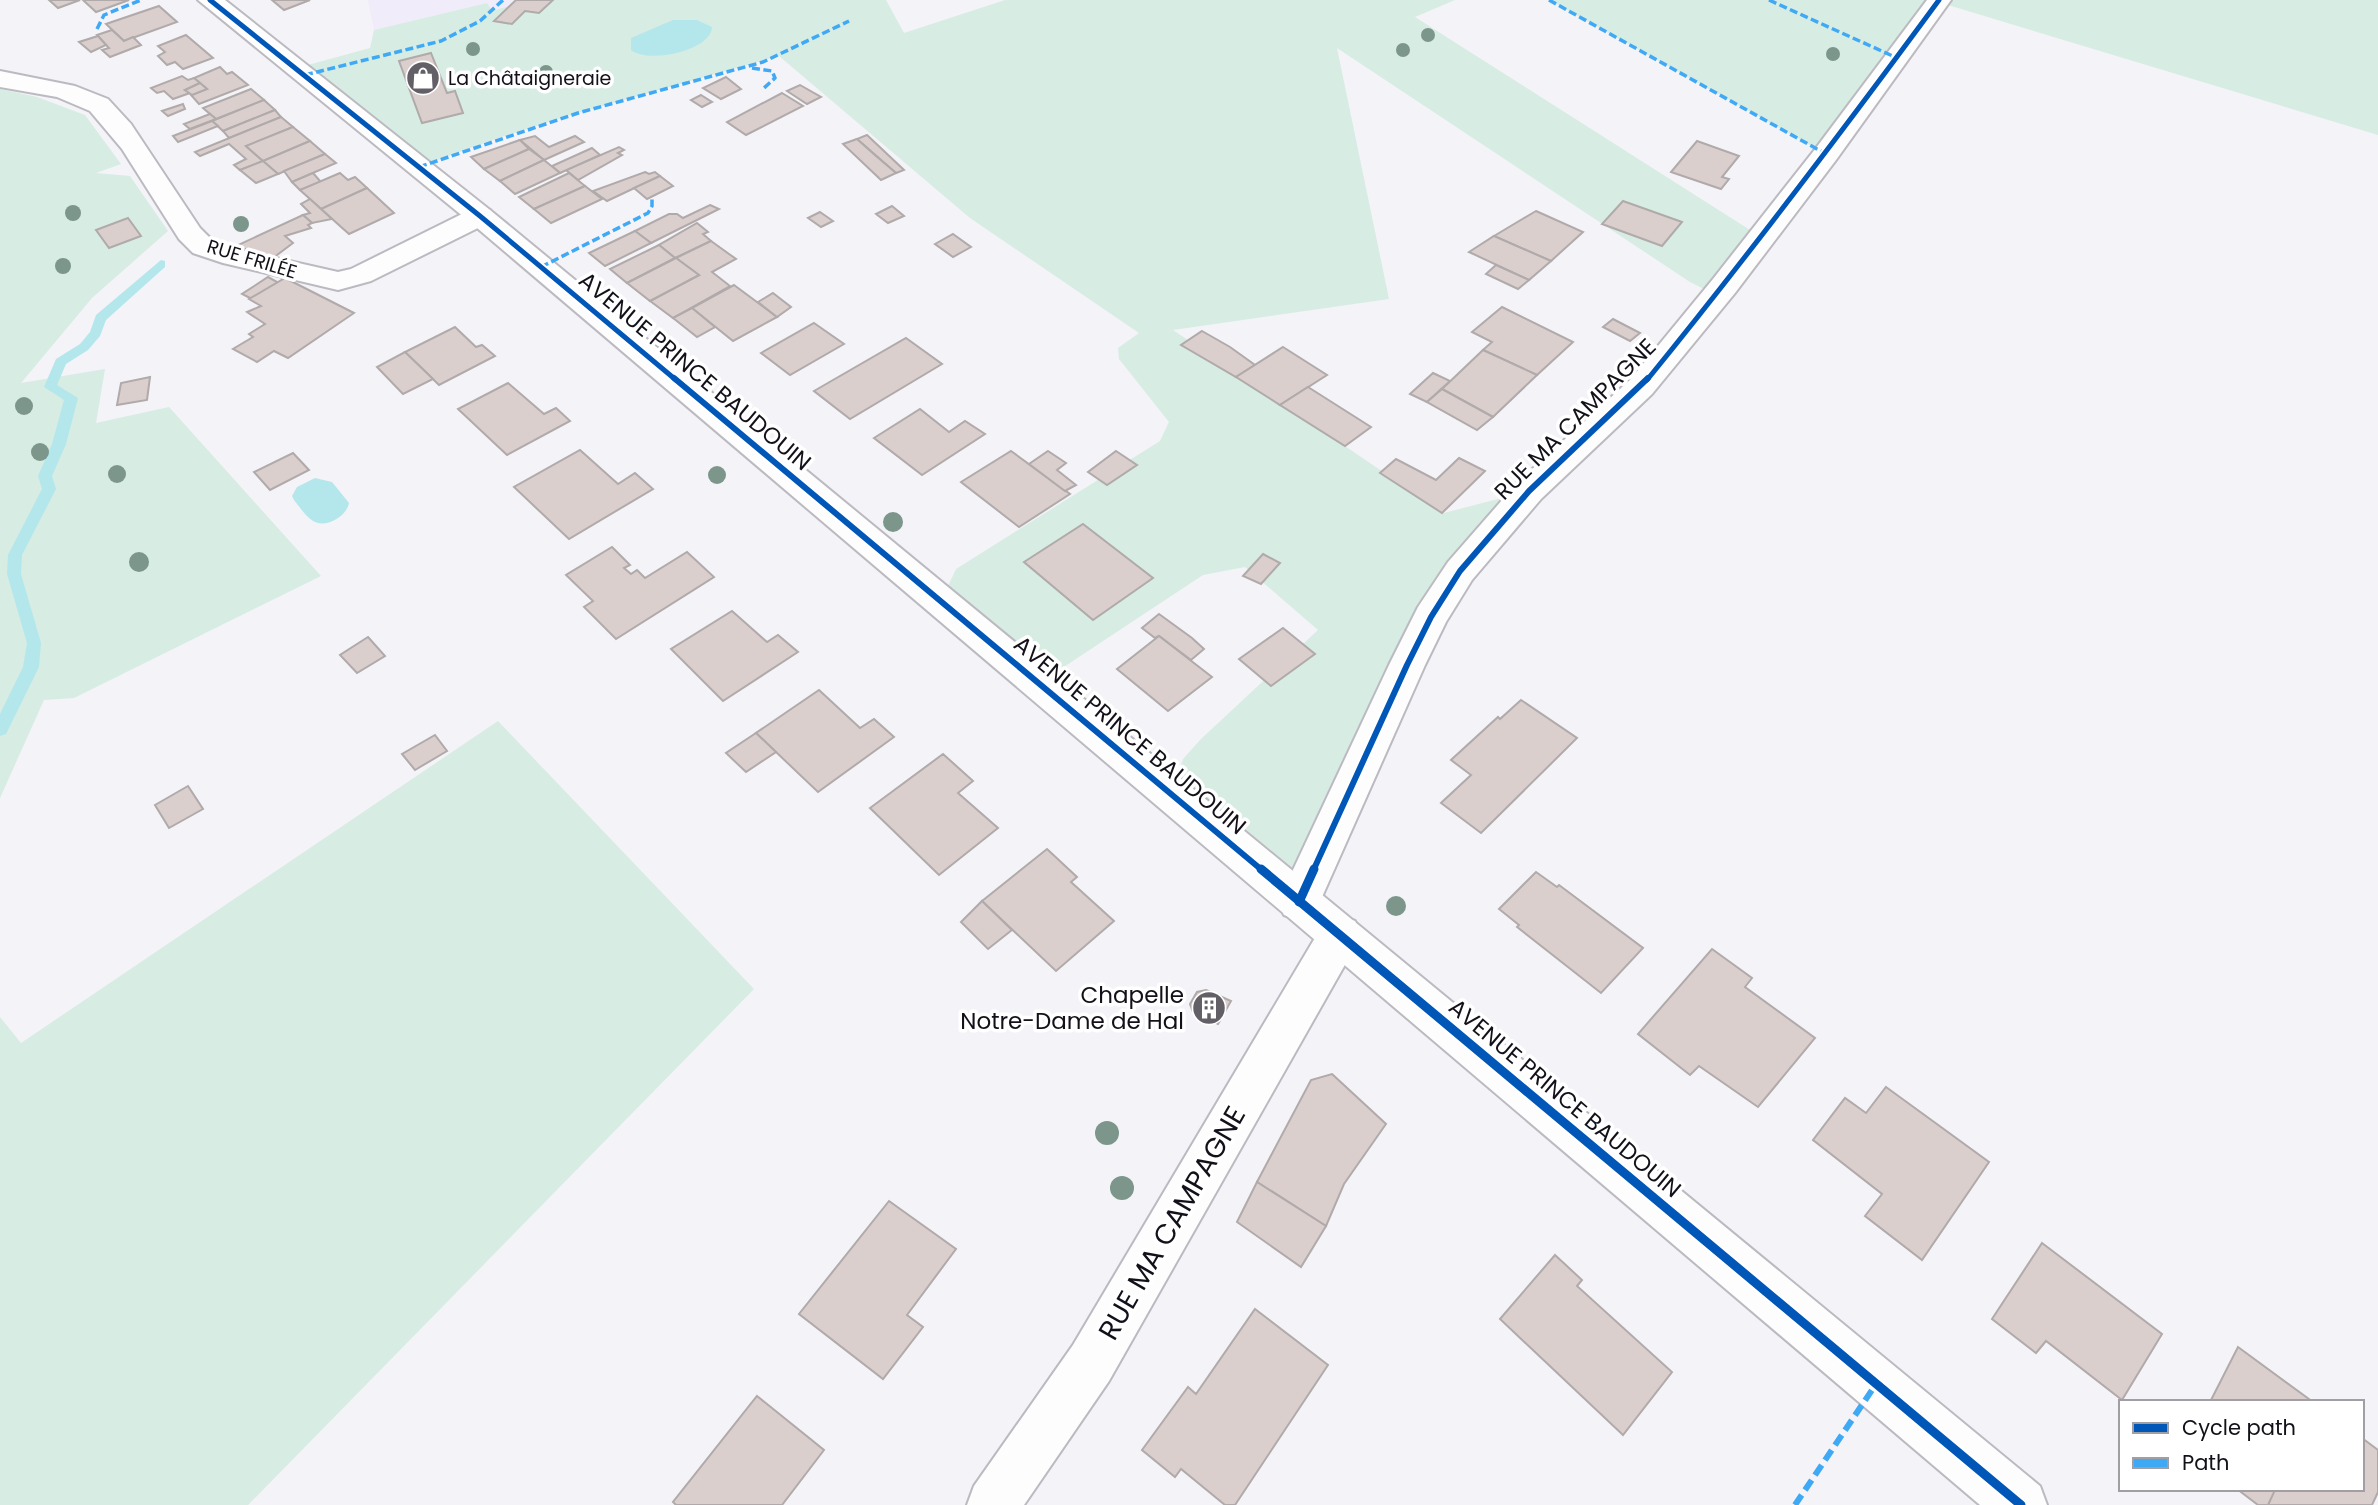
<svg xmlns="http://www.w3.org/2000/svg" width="2378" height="1505" font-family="Poppins,sans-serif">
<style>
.built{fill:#f0ecfa}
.green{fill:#d7ece3}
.water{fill:#b4e7eb}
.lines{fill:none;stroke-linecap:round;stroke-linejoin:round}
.stream{fill:#b4e7eb;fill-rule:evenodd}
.building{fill:#dbcfce;stroke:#b0aaaa;stroke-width:2}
.minor-casing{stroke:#bcbac1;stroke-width:4}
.tertiary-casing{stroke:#bcbac1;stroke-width:4}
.minor{fill:#fdfdfe;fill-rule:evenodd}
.tertiary{fill:#fdfdfe;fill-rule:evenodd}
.quiet-far1{stroke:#3fa9f5;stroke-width:3.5;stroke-dasharray:8 3.5;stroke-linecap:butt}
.quiet{stroke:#3fa9f5;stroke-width:6;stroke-dasharray:12 6;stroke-linecap:butt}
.cycleway-far2-casing{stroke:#fff;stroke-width:9}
.cycleway-far1-casing{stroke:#fff;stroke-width:10}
.cycleway-casing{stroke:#fff;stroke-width:13}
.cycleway-far2{stroke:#0057b8;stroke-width:5}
.cycleway-far1{stroke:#0057b8;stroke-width:6}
.cycleway{stroke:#0057b8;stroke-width:9}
.tree{fill:#7c968c}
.labels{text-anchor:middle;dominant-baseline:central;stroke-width:7;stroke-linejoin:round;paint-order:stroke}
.far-poi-label{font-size:19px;fill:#131019;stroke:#fff;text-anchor:start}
.far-street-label{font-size:19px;fill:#131019;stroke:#fff}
.street-label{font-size:23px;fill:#131019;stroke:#fff}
.poi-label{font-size:23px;fill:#131019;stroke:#fff;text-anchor:end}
.near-street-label{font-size:28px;fill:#131019;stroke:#fff}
</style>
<rect width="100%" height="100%" fill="#f4f3f8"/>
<polygon class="built" points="368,0 530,0 491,11 487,3 374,30"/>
<g class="green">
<polygon points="530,0 886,0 904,33 1005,0 1455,0 1415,17 1761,237 1716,295 1690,282 1337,48 1389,299 1173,330 1444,513 1529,491 1474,551 1299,902 1177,778 1183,759 1201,739 1318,630 1245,567 1203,575 1038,684 941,601 956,569 1160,441 1169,422 1119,359 1118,348 1139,333 970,218 779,56 578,113 492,140 419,167 297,68 370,48 374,30 487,3 492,11"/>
<polygon points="1549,0 2378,0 2378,135 1938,2 1826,154"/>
<polygon points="0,89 37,97 85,115 121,164 96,173 130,176 168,231 92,298 21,383 105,369 96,423 169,407 321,576 74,698 44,700 0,798"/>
<polygon points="498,721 754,989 248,1505 0,1505 0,1017 21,1043"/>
</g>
<g class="water">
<path d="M673,20H697L712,27C711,51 648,64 631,50V38Z"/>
<path d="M315,478L332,482L349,503C347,516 326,529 313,521C306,517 299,506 294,500L292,496L297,487Z"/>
</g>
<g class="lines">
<polygon class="stream" points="161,260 165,261 165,267 106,320 100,336 88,350 66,364 57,385 78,398 66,444 52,476 56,489 22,555 21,574 41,643 39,667 6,734 0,736 0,714 23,667 27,643 7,574 8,555 42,489 38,476 52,444 64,400 44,387 56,359 80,344 90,332 96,315"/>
</g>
<g class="building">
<polygon points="49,0 80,0 58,8"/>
<polygon points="83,0 129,0 96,12"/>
<polygon points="272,0 310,0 284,10"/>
<polygon points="516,0 553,0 539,13 525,11 512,24 494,21"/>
<polygon points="159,6 177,22 124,41 106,24"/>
<polygon points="112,30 124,41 133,37 141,45 110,57 102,50 109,48 97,35"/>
<polygon points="186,35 213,58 183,69 175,62 167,65 158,56 165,52 158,46"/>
<polygon points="98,36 106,45 91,52 79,42"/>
<polygon points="431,53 447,93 455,91 463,113 422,123 399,61"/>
<polygon points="220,67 227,74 232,72 248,85 199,104 191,95 207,89 194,78"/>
<polygon points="182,76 188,80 194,78 200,83 185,90 190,93 173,99 164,91 157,93 151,88"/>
<polygon points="726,77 741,89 721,99 703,88"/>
<polygon points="200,83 207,89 192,95 185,90"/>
<polygon points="800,85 821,97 807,104 787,91"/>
<polygon points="251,89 264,100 216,119 203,108"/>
<polygon points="782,93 803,106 746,135 727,122"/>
<polygon points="701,95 712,102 702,107 691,100"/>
<polygon points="264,100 275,110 223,131 212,121"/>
<polygon points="183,104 185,109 168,116 162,111"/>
<polygon points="275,110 281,117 229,138 223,131"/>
<polygon points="210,114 216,119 190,129 184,124"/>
<polygon points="281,117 293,127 246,146 263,161 240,170 234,165 246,159 229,144 200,156 195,152"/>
<polygon points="212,121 218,126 178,142 173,136"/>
<polygon points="293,127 310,141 263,161 246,146"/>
<polygon points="867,135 904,170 896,173 857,139"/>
<polygon points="535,136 549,147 575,136 584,142 544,160 520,140"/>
<polygon points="857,139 876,156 896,173 881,180 843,144"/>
<polygon points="520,140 529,149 484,169 471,157"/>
<polygon points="310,141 325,154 278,174 263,161"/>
<polygon points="1697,141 1739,156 1722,177 1729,179 1721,189 1671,172"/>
<polygon points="619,147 624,150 618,153 622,155 578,180 566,170"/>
<polygon points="592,148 600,155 560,173 552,166"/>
<polygon points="529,149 544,160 500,181 484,169"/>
<polygon points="325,154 336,163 292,182 284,171"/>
<polygon points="544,160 560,173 515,194 500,181"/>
<polygon points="263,161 278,174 256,183 240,170"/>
<polygon points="645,172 649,174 655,172 660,176 607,201 593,191"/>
<polygon points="313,173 321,182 300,190 292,182"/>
<polygon points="340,173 348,180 355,177 367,188 321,209 300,190"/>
<polygon points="569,173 585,186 534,209 519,197"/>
<polygon points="660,176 673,186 647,199 634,188"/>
<polygon points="585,186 602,199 551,223 534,209"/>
<polygon points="367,188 394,213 349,234 321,209"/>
<polygon points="310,199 332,219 312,223 303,215 310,213 301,204"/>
<polygon points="1623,201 1682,222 1662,246 1602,224"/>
<polygon points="710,205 719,209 651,243 635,231 669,214 677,214 683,218"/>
<polygon points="892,206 904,216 888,223 876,214"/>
<polygon points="1536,211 1583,232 1551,261 1494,236"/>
<polygon points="820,212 833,221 821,227 808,218"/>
<polygon points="303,215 312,223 308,225 311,228 285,236 293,243 273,258 236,246"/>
<polygon points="128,218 141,236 109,248 96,230"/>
<polygon points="697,223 708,232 703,234 711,241 675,258 659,245"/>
<polygon points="635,231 651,243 605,266 589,253"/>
<polygon points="953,234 971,247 953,257 935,244"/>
<polygon points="1494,236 1551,261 1529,280 1469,252"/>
<polygon points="711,241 736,259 712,272 730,286 673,318 650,301 699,275 676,258"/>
<polygon points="659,245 675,258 627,283 610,269"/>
<polygon points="676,258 699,275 650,301 627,283"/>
<polygon points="1496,265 1529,280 1518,289 1486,274"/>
<polygon points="268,277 279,283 252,299 242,294"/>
<polygon points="285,278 354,313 288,358 274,351 257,362 233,349 253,337 249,334 265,324 247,312 261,306 249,299"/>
<polygon points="734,285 777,317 733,341 692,308"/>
<polygon points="773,293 791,307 777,317 758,302"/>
<polygon points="1502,307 1573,342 1537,375 1483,350 1492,342 1472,332"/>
<polygon points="692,308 715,327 697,337 673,318"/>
<polygon points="1613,319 1640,333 1630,341 1603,327"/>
<polygon points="814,323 844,344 790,375 761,353"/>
<polygon points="455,327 476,347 482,345 495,356 439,385 405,352"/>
<polygon points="1202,331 1230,347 1255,365 1236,377 1181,345"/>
<polygon points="906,338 942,364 850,419 814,391"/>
<polygon points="1283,347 1327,375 1280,405 1236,377"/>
<polygon points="1483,350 1537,375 1493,417 1442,389"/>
<polygon points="405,352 433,379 403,394 377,367"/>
<polygon points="1433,373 1450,381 1427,402 1410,394"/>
<polygon points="150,377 147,400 117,405 121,383"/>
<polygon points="508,383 544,414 556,408 570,421 507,455 458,409"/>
<polygon points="1308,387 1371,427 1345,446 1280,405"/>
<polygon points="1442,389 1493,417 1477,430 1427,402"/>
<polygon points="920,409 949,432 965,421 985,434 922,475 874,438"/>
<polygon points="580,450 618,484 635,473 653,489 569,539 514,487"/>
<polygon points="1011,451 1070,494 1019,527 961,482"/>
<polygon points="1048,451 1066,463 1057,470 1076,485 1065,491 1029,464"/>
<polygon points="1116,451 1137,465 1107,485 1088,472"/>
<polygon points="293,453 309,470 270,490 254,472"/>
<polygon points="1459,458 1485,471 1442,513 1380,473 1396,459 1436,480"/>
<polygon points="1083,524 1153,578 1093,620 1024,562"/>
<polygon points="612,547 630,565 624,568 631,574 637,570 645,578 687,552 714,577 616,639 584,607 593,601 566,575"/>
<polygon points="1263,554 1280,563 1261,584 1243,576"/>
<polygon points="732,611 767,642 778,635 798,652 723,701 671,649"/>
<polygon points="1159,614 1192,638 1204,649 1191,660 1159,636 1155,638 1142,628"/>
<polygon points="1283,628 1315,654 1271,686 1239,659"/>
<polygon points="1159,636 1212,677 1168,711 1117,669"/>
<polygon points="368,637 385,656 357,673 340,655"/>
<polygon points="819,690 860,728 874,719 894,737 818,792 756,733"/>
<polygon points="1521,700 1577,738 1481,833 1441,803 1471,775 1451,760 1498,717 1500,719"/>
<polygon points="756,733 776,752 746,772 726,753"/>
<polygon points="435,735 447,751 415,770 402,754"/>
<polygon points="943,754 973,781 958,793 998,828 939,875 870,808"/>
<polygon points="188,786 203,809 169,828 155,805"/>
<polygon points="1047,849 1077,877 1071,882 1114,921 1056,971 982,901"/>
<polygon points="1536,872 1557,887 1559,885 1643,948 1601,993 1517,927 1519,925 1499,909"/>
<polygon points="982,901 1012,930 988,949 961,922"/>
<polygon points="1712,949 1752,978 1745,987 1815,1038 1758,1107 1699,1066 1690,1075 1638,1034"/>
<polygon points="1206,990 1231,1001 1218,1024 1193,1012 1190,1004 1197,992"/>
<polygon points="1332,1074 1386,1124 1344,1184 1326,1226 1257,1182 1311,1080"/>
<polygon points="1886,1087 1989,1162 1922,1260 1865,1216 1882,1194 1813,1140 1845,1098 1866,1113"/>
<polygon points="1257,1182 1326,1226 1301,1267 1237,1222"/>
<polygon points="889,1201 956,1249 907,1315 923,1327 883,1379 799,1314"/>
<polygon points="2042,1243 2162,1334 2122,1400 2046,1341 2036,1353 1992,1319"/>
<polygon points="1555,1255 1582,1280 1577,1286 1672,1372 1623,1435 1500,1319"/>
<polygon points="1255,1309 1328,1365 1235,1505 1225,1505 1181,1469 1175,1477 1142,1450 1188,1387 1196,1394"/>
<polygon points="2238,1347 2313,1402 2210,1402"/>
<polygon points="757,1396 824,1450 782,1505 676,1505 673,1502"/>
<polygon points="2362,1438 2378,1450 2378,1492 2372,1505 2268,1505 2274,1489 2362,1489"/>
<polygon points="2237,1489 2274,1489 2275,1490 2268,1505 2258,1505"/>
</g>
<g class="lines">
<g class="minor-casing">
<g id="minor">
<polygon points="1927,0 1951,0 1836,160 1735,293 1652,394 1541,499 1472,580 1446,622 1425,665 1314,915 1299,920 1284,915 1278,902 1389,665 1418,607 1448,562 1517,483 1630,380 1713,279 1816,148"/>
<polygon points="0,71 75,86 108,99 131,124 200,228 213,241 241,250 338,272 351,269 470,210 480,207 490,210 494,216 490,222 371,281 338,290 223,263 193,253 179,239 122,149 90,111 57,97 0,87"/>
<polygon points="1340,916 1355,921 1361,934 1355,947 1109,1381 1024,1505 967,1505 974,1486 1073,1345 1325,921"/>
</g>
</g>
<g class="tertiary-casing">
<polygon id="tertiary" points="198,0 225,0 490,210 2040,1486 2047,1505 1980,1505 470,222"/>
</g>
<use href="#minor" class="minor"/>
<use href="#tertiary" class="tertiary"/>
<g class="quiet-far1">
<polyline points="1549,0 1826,154"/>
<polyline points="1769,0 1897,58"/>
<polyline points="97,29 104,15 141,0"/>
<polyline points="752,68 772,71 775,78 764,88"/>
<polyline points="305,75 441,41 480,21 503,0"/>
<polyline points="419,167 578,113 763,62 849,21"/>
<polyline points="541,267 648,213 652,206 652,196"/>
</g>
<polyline class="quiet" points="1795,1505 1876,1384"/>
<g class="cycleway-far2-casing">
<g id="cycleway-far2">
<polyline points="210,0 480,216 676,380"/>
<path d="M1647,380C1748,256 1844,129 1939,0"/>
</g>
</g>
<g class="cycleway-far1-casing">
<g id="cycleway-far1">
<polyline points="674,378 1263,871"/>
<polyline points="1313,871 1407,665 1431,617 1460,571 1529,491 1648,378"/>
</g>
</g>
<g class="cycleway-casing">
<g id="cycleway">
<polyline points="1261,869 2021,1505"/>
<polyline points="1299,902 1314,869"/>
</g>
</g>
<use href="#cycleway-far2" class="cycleway-far2"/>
<use href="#cycleway-far1" class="cycleway-far1"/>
<use href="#cycleway" class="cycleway"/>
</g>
<g class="tree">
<circle cx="1428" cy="35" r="7"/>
<circle cx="473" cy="49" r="7"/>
<circle cx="1403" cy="50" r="7"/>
<circle cx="1833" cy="54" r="7"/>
<circle cx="546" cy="72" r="7"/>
<circle cx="73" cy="213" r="8"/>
<circle cx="241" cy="224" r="8"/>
<circle cx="63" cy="266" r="8"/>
<circle cx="24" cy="406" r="9"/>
<circle cx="40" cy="452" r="9"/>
<circle cx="117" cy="474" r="9"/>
<circle cx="717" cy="475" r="9"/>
<circle cx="893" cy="522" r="10"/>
<circle cx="139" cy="562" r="10"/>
<circle cx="1396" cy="906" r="10"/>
<circle cx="1107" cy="1133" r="12"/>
<circle cx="1122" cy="1188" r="12"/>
</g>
<defs>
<g id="shop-disc" transform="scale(1.75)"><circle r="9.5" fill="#625f67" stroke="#fff"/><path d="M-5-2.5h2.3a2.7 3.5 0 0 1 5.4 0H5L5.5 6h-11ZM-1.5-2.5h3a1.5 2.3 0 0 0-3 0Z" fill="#fff"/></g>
<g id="building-disc" transform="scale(1.75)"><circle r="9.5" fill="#625f67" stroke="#fff"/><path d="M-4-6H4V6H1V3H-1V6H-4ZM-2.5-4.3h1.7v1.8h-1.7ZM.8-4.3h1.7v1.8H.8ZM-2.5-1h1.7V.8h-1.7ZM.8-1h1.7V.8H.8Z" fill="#fff"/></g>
</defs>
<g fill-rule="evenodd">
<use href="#shop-disc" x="423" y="78"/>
<use href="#building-disc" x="1209" y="1008"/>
</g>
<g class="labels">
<g class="far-poi-label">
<text x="448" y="78">La Châtaigneraie</text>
</g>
<g class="far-street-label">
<text transform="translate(252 259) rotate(17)">RUE FRILÉE</text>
</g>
<g class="street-label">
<text transform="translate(695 371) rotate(40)">AVENUE PRINCE BAUDOUIN</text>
<text transform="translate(1575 419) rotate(-45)">RUE MA CAMPAGNE</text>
<text transform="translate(1130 735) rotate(40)">AVENUE PRINCE BAUDOUIN</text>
<text transform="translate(1565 1098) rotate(40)">AVENUE PRINCE BAUDOUIN</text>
</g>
<g class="poi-label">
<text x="1184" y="995">Chapelle<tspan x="1184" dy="26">Notre-Dame de Hal</tspan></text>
</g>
<g class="near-street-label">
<text transform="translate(1172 1223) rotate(-60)">RUE MA CAMPAGNE</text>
</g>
</g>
<rect x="2119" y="1400" width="245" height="91" fill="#ffffff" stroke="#a19fa3" stroke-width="2"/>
<rect x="2133" y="1423" width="35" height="10" fill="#0057b8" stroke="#a19fa3" stroke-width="2"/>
<text x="2182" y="1435" font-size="21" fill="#131019">Cycle path</text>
<rect x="2133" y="1458" width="35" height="10" fill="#3fa9f5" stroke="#a19fa3" stroke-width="2"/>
<text x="2182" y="1470" font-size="21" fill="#131019">Path</text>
</svg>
